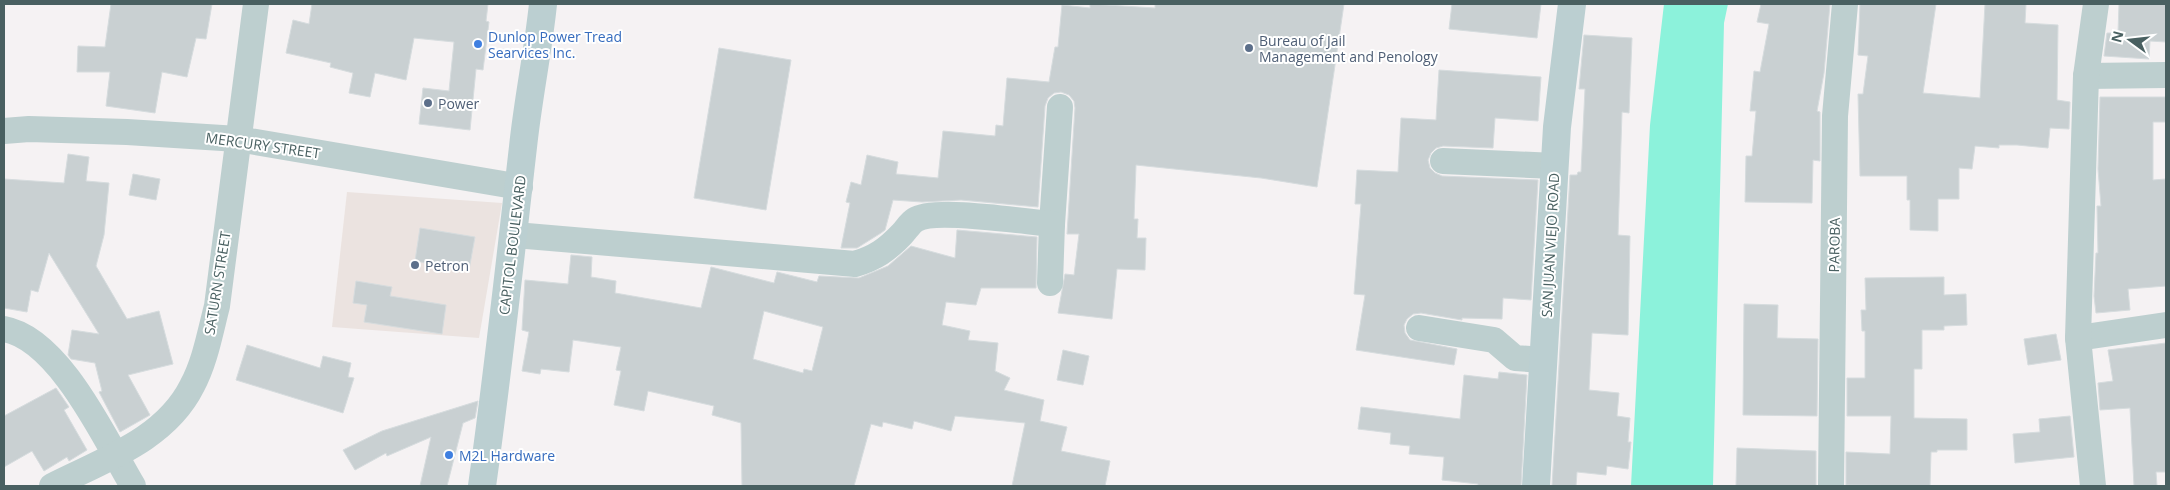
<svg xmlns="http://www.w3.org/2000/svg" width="2170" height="490" font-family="'Open Sans',sans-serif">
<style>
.commercial{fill:#ebe3e0}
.water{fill:#8cf2db}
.building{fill:#c9d0d2;stroke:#d6dcde;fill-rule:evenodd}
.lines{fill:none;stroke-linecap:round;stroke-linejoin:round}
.street{stroke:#bdcfcf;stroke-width:26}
.secondary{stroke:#bbcfd1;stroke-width:28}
.shop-dot{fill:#3f7fe0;stroke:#fff;stroke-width:2}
.service-dot{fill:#5c6f8a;stroke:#fff;stroke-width:2}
.labels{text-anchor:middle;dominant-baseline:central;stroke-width:4;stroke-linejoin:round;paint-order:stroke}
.shop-label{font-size:14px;fill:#366cbe;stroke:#fff;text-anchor:start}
.service-label{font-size:14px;fill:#4e5e75;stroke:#fff;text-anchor:start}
.street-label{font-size:14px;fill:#496061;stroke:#fff}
</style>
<rect width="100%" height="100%" fill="#f5f2f3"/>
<polygon class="commercial" points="347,192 502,203 479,338 332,327"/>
<polygon class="water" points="1664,4 1728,4 1724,23 1713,486 1631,486 1650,125"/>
<g class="building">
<polygon points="111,4 212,4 206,39 196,38 187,77 162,72 155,113 106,106 110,72 77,72 78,46 105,47"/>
<polygon points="312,4 488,4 486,21 489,22 483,70 476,69 470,130 419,124 423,88 449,91 454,42 414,38 406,80 375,73 370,97 349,93 353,73 330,67 331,63 286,53 293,20 309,24"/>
<polygon points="1090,4 1155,8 1155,4 1344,4 1317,187 1261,178 1136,165 1134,219 1138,219 1137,238 1146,238 1145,270 1117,269 1112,319 1058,313 1065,274 1074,275 1079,234 1067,234 1075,108 1074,101 1069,95 1061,92 1054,93 1048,98 1045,106 1038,207 961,200 922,202 893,200 885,230 881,233 857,248 841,248 850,203 846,202 851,182 861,185 867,155 898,162 896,174 938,178 943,131 995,136 996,125 1003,126 1007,78 1049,82 1055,47 1058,47 1062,5 1090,8"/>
<polygon points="1452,4 1541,4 1537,38 1449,29"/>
<polygon points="1761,4 1830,4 1824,73 1817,111 1820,112 1820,161 1813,160 1812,203 1745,202 1746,156 1752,156 1756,111 1750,111 1754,71 1760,72 1769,24 1757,22"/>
<polygon points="1860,4 1936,4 1923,93 1980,98 1985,4 2026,4 2025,23 2058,25 2057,100 2070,102 2069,129 2050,128 2048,148 2017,145 1999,145 1999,148 1975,146 1972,169 1959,168 1959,199 1938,199 1938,231 1910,230 1910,200 1907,200 1907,176 1860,176 1858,94 1863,94 1868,56 1858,55"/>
<polygon points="2119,4 2166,4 2166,42 2150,41 2149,59 2104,56 2107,33 2118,33"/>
<polygon points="1584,35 1632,38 1629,113 1622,112 1618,235 1630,236 1628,335 1592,333 1589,390 1619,393 1617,416 1630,418 1628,442 1631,442 1628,469 1607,466 1606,475 1577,472 1576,486 1552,486 1570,175 1577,175 1578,172 1581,172 1585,89 1579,89"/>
<polygon points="719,48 791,60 766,210 694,198"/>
<polygon points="1439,70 1541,77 1538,121 1495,118 1493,148 1443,146 1436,148 1431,153 1428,160 1430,168 1435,173 1442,176 1538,180 1531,300 1503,298 1502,319 1462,318 1462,320 1421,313 1413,314 1407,319 1404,325 1405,333 1410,340 1457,349 1454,365 1356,350 1365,295 1354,294 1361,204 1355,204 1357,170 1398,172 1401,118 1436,120"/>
<polygon points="2100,97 2166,97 2166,122 2153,122 2153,180 2166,179 2166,286 2128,289 2130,310 2096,313 2094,296 2096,253 2098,253 2097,206 2101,206 2098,169"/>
<polygon points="68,154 89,157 86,181 109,183 104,235 96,266 127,319 159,311 173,364 128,375 150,415 120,432 99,392 102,391 95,363 71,359 68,355 72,330 99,334 49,253 38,292 31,290 27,312 4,308 4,179 64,183"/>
<polygon points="133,174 160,179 156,200 129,195"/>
<polygon points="420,228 475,237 469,270 415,261"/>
<path d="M957,230L1037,237L1036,288H981L976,305L946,302L942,325L970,331L968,340L998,343L995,371L1010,378L1004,390L1044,400L1040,421L1067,427L1061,451L1110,461L1105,486H1012L1025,423L955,416L951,431L914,421L912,429L883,422L882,427L871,424L854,486H742L741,423L712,415L714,406L648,391L644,411L614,405L621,371L616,370L621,347L573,340L569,372L541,369L540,374L522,371L529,332L522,330L525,280L568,284L571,255L592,257L591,277L616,281L615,293L701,308L711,267L774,283L777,272L817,282L819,276L859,278L888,266L911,246L955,258ZM764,311L823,327L812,371L804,369L803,373L753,359Z"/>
<polygon points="1944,277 1944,295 1966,294 1967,325 1944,326 1944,330 1922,330 1922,369 1914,369 1914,418 1967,419 1967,450 1937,450 1937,452 1931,452 1930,486 1846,485 1846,452 1890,454 1891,416 1847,416 1847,378 1865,378 1865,331 1862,331 1861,310 1866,310 1865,278"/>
<polygon points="356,281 392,287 390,296 446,305 442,334 364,322 367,305 353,303"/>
<polygon points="1744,304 1778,305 1777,338 1818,339 1817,416 1743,415"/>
<polygon points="2056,334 2061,360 2028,365 2024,339"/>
<polygon points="2166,343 2166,472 2156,472 2157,486 2134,486 2130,408 2100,410 2098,383 2113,381 2108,350"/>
<polygon points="247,345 320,368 323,356 351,363 348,377 354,378 343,413 236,380"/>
<polygon points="1063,350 1089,356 1083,385 1057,380"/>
<polygon points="1499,372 1527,375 1521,486 1478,486 1478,484 1442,480 1444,457 1409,454 1410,446 1390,444 1391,433 1358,429 1361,407 1460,419 1464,375 1498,379"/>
<polygon points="56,388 69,407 64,410 87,450 69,461 67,457 44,471 32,451 4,467 4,416"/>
<polygon points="478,401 475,418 463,423 447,486 420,486 431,437 387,456 386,453 355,470 343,450 382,431"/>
<polygon points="2070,416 2074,457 2015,463 2013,434 2040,432 2039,419"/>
<polygon points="1737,448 1816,451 1816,486 1736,486"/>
</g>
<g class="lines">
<g class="street">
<polyline points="2086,76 2166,75"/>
<polyline points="4,131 29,129 127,132 238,139 520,187"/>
<polyline points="1443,161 1555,166"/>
<polyline points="1052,224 1060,107"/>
<path d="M515,235L855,264C875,258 887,250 902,234C906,230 910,223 915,220C934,207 1026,222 1052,224L1050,283"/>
<polyline points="1419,328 1494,340 1515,358 1543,360"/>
<path d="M4,329C60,339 106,441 133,486"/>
<polyline points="2078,338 2166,325"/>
<path d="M52,486C103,460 165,440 192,386C205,362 210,333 217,306L256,4"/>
<polyline points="1831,486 1835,116 1845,4"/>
<polyline points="2093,486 2078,338 2086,76 2096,4"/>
</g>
<g class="secondary">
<path d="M482,486C498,373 510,260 523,147C528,99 538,52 543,4"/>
<polyline points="1536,486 1557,127 1572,4"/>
</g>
</g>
<g class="shop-dot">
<circle cx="478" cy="44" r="5"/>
<circle cx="449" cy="455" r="5"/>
</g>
<g class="service-dot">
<circle cx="1249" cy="48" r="5"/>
<circle cx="428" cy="103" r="5"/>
<circle cx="415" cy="265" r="5"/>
</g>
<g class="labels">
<g class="shop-label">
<text x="488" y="36">Dunlop Power Tread<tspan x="488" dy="16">Searvices Inc.</tspan></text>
<text x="459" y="455">M2L Hardware</text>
</g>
<g class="service-label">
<text x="1259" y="40">Bureau of Jail<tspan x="1259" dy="16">Management and Penology</tspan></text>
<text x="438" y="103">Power</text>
<text x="425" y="265">Petron</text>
</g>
<g class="street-label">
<text transform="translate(263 145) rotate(8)">MERCURY STREET</text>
<text transform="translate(512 245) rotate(-83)">CAPITOL BOULEVARD</text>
<text transform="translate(1550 245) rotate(-87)">SAN JUAN VIEJO ROAD</text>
<text transform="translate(1834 245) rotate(-89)">PAROBA</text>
<text transform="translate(217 283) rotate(-81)">SATURN STREET</text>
</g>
</g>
<rect width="2170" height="490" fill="none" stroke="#496061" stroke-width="10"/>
<g transform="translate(2130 40) rotate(285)" stroke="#ffffff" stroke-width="4" paint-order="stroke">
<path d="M0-4L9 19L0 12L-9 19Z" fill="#496061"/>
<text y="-8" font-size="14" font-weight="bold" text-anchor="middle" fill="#496061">N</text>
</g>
</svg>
